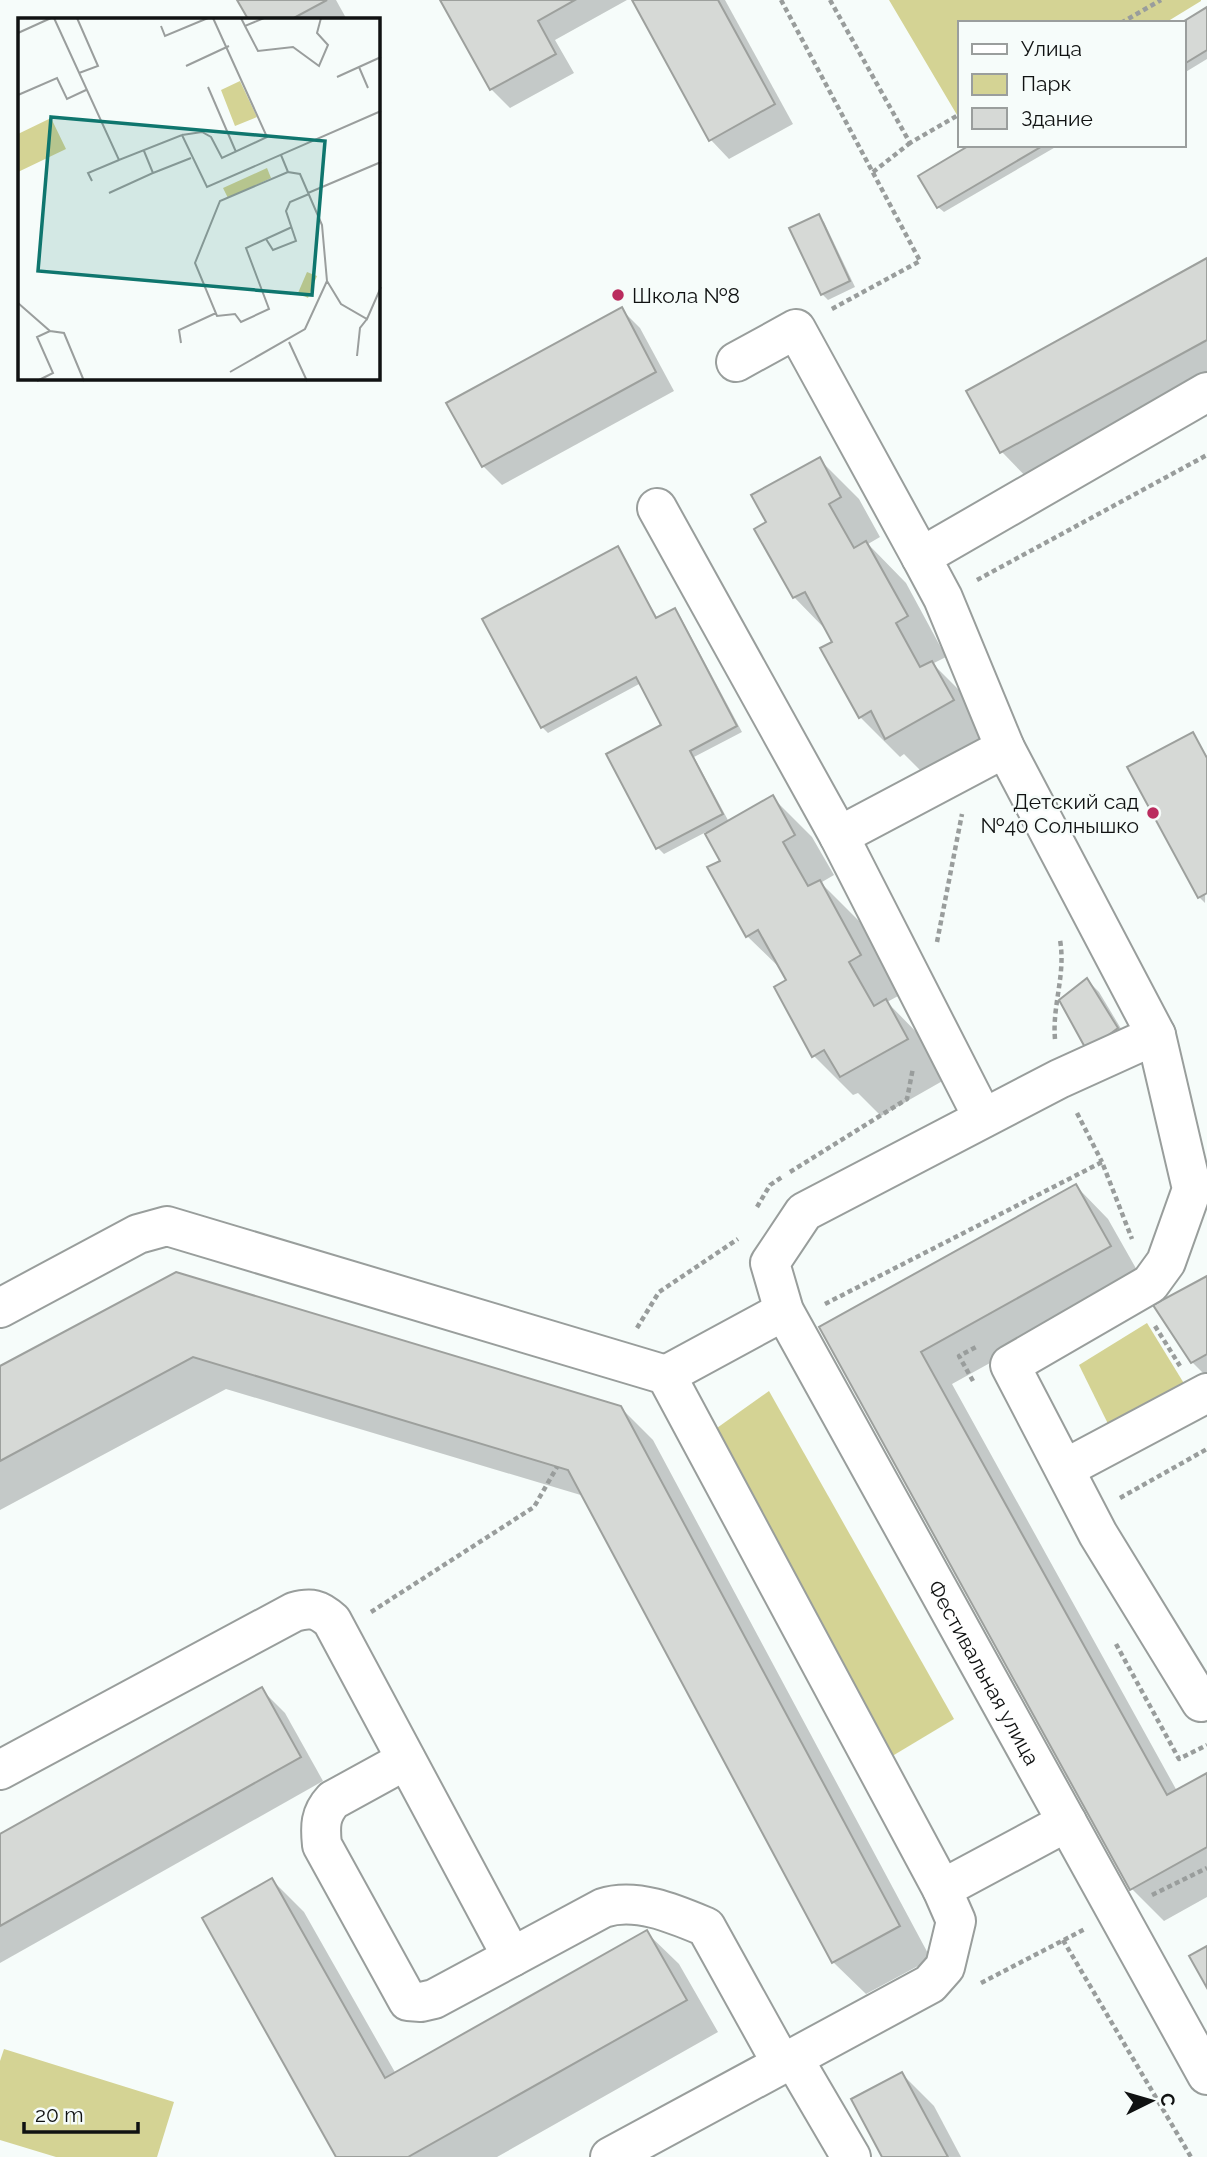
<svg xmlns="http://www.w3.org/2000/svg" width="1207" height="2157" font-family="Raleway,sans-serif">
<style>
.green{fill:#d4d394}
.shadow{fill:#0003}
.building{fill:#d6d9d6;stroke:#9da09d;stroke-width:2}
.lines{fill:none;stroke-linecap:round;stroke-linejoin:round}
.minor-casing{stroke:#999e9c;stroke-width:42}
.path{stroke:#999d9c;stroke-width:4.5;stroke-dasharray:5 3.5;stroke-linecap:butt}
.minor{stroke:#fff;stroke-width:38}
.poi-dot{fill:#ba2c5e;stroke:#f6fcfa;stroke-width:2.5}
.labels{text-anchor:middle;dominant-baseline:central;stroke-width:5;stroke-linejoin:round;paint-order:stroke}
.poi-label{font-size:21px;fill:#101212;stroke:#f6fcfa;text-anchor:start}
.street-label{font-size:21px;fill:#101212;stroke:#f6fcfa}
.inset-road{fill:none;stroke:#9a9e9d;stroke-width:2}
.view{fill:#0f766e;fill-opacity:0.15;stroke:#0f766e;stroke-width:3.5}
.inset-edge{fill:none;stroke:#101212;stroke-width:3.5}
</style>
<rect width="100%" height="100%" fill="#f6fcfa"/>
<g class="green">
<polygon points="889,0 1201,0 1201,1 1165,23 960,23 960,120"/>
<polygon points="1147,1323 1188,1390 1113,1434 1079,1365"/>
<polygon points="769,1391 954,1719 884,1761 700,1440"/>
<polygon points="4,2049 174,2102 157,2157 56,2157 0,2140 0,2061"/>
</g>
<g class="shadow">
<polygon points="239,0 336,0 346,18 250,19"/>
<polygon points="442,0 627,0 555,40 574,73 510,108 491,89"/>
<polygon points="634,0 725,0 793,124 729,159 711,140"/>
<polygon points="1207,9 1207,59 1184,73 1184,23"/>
<polygon points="974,145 1059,145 944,212 938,207"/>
<polygon points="818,216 824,222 855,287 828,300 822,294"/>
<polygon points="1207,260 1207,390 1034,485 1002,452 968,391"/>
<polygon points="621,309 640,328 674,391 502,485 483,466"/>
<polygon points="819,459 859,499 880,537 868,544 906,583 946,657 934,663 937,668 971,702 992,740 927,777 904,754 900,757 860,717 828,632 794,597 769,523"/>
<polygon points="617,548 658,619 674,610 680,616 742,732 694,757 729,822 773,798 812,837 834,875 822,882 824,886 859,921 900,995 887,1002 925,1041 946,1079 881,1116 858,1093 853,1095 814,1056 788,981 783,971 747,936 722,861 706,832 664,854 658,848 608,755 664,726 641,683 548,733 542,727"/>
<polygon points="1193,734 1207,756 1205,903 1199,897"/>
<polygon points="1087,980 1099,992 1129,1042 1101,1063"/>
<polygon points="1076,1186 1108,1219 1142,1279 952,1384 1177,1791 1207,1775 1207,1897 1164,1921 1132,1889 821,1328"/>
<polygon points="176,1274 620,1407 653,1440 931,1959 866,1994 833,1962 584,1496 226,1389 0,1510 0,1368"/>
<polygon points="1207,1278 1207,1377 1192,1362"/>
<polygon points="261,1689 285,1713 323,1781 0,1963 0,1836"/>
<polygon points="272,1880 304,1912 396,2074 646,1932 679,1964 718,2032 497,2157 338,2157"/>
<polygon points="902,2074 934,2106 961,2157 884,2157"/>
</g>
<g class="building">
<polygon points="237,0 327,0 292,19 248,19"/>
<polygon points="440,0 575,0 538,21 556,54 490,90"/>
<polygon points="632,0 718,0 775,104 709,141"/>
<polygon points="1207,7 1207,50 1184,64 1184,23 1181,23"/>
<polygon points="970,145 1044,145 937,208 918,176"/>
<polygon points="819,214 850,281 821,295 789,228"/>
<polygon points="1207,258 1207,340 1000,453 966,391"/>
<polygon points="622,307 656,372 482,467 446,403"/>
<polygon points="820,457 841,497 829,504 854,548 866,541 908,616 896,623 920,667 932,661 954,700 885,739 871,711 859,718 820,648 832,642 805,592 793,598 754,529 766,522 751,495"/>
<polygon points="618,546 656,618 675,608 737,726 690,751 723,814 656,849 606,754 661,725 636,677 541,728 482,619"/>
<polygon points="1193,732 1207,758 1207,893 1198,898 1127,767"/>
<polygon points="773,795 795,835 783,842 808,886 820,880 861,955 849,962 874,1006 886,999 908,1039 840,1077 824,1050 812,1057 774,987 786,980 758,930 746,937 707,867 720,861 705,834"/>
<polygon points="1087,978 1118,1028 1087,1051 1059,1000"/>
<polygon points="1076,1184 1111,1246 921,1352 1167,1795 1207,1773 1207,1847 1130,1890 819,1327"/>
<polygon points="176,1272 621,1406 900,1926 832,1963 568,1470 193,1357 0,1461 0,1366"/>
<polygon points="1207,1276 1207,1354 1191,1363 1153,1305"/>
<polygon points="262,1687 301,1757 0,1926 0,1834"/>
<polygon points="272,1878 385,2078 647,1930 687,2000 408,2157 336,2157 202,1918"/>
<polygon points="1207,1946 1207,1988 1189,1956"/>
<polygon points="902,2072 948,2157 882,2157 851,2099"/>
</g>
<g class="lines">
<g class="minor-casing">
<g id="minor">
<polyline points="736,362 796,329 921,557"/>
<path id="s1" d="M1207,392L921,557L943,598L1005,748L1156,1035L1059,1079L804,1212L770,1263L784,1311L1207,2075"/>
<polyline points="657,508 839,836 1005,748"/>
<polyline points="839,836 983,1118"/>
<polyline points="1156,1035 1192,1189 1166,1262 1150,1284 1010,1365 1098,1534 1201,1702 1207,1699"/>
<polyline points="0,1308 138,1234 167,1226 666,1375 942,1889"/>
<polyline points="666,1375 784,1311"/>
<polyline points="1066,1468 1207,1393"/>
<path d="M406,1760L333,1800C320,1814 320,1826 322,1845L408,2001L421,2002L434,1999L603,1908C636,1897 675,1914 706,1927L782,2064"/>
<path d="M0,1770L294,1612C311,1607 319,1609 332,1621L512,1957"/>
<polyline points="793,2058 851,2157"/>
<polyline points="610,2157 930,1984 945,1967 956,1921 942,1889 1067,1822"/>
</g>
</g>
<g class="path">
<polyline points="781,0 920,261 830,310"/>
<polyline points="830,0 910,143 960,114"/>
<polyline points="1121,23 1161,0"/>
<polyline points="873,172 910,143"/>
<polyline points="977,580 1207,455"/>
<polyline points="937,942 962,814"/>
<path d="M1055,1039C1052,1005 1066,975 1060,940"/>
<polyline points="1077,1113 1102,1162"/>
<polyline points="790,1172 907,1099 913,1068"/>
<polyline points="757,1207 770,1185 782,1177"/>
<polyline points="825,1304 1102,1162 1132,1239"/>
<polyline points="1155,1326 1180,1366"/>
<polyline points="637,1328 659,1292 738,1239"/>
<polyline points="973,1381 959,1356 976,1347"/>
<polyline points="1120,1498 1207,1449"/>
<polyline points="371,1612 534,1507 557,1467"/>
<polyline points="1116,1644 1179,1759 1207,1745"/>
<polyline points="1152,1895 1207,1868"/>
<polyline points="1063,1940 1191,2157"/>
<polyline points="981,1983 1085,1929"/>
</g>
<use href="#minor" class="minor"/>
</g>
<g class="poi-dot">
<circle cx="618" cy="295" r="7"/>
<circle cx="1153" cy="813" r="7"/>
</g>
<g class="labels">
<g class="poi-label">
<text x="632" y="295">Школа №8</text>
<text x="1139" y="801" text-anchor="end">Детский сад<tspan x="1139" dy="24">№40 Солнышко</tspan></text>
</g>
<g class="street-label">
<text stroke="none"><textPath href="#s1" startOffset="1782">Фестивальная улица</textPath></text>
</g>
</g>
<g transform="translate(18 18)">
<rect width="362" height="362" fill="#f6fcfa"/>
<path d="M222,63L239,99L217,108L203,72ZM33,100L48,131L0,154V116ZM249,150L253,160L210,180L205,170ZM289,254L299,258L290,280L280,275Z" fill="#d4d394"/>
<path class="inset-road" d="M36,0L101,142L164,117L189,169L363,93M59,0L80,48L61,55M223,0L227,8L246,0M143,8L147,18L190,0M227,8L240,33L275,29L301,48L310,27L299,15L303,0M0,15L33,0M168,48L211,28M341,49L350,70M319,59L363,39M190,69L218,134M0,77L39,60L49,81L68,72M164,117L184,114L193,119L204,140L249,119L195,0M263,137L270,154L282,156L304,207L309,263L323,286L349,301L363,269M270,154L202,183L177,245L199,298L217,296L223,304L251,291L228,230L274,209M135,155L173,140M74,163L70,155L101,142M91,175L135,155L126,133M290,175L363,144M248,221L255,232L278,223L268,193L272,184L291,176M0,285L32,313L46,315L66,363M271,324L289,363M163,325L161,312L198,295M339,338L342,310L349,301M212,354L287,311L309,263M19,363L35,355L19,319L32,313"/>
<path class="view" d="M33,99L307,123L294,277L20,253Z"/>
<rect width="362" height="362" class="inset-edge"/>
</g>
<rect x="958" y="21" width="228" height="126" fill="#f6fcfa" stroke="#9a9e9d" stroke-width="2"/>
<rect x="972" y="44" width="35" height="10" fill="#ffffff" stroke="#9a9e9d" stroke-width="2"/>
<text x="1021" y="56" font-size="21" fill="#101212">Улица</text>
<rect x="972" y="74" width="35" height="21" fill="#d4d394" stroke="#9a9e9d" stroke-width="2"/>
<text x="1021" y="91" font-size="21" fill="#101212">Парк</text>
<rect x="972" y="108" width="35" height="21" fill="#d6d9d6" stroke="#9a9e9d" stroke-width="2"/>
<text x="1021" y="126" font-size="21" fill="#101212">Здание</text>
<g transform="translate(1151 2101) rotate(85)" stroke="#f6fcfa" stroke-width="5" paint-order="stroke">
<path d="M0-5L12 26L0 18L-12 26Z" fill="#101212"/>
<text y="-10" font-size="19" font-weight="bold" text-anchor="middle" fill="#101212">С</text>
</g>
<path d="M24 2122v10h114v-10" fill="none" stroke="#101212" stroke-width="3.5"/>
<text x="35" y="2122" font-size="21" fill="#101212" stroke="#f6fcfa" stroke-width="5" paint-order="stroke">20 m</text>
</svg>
